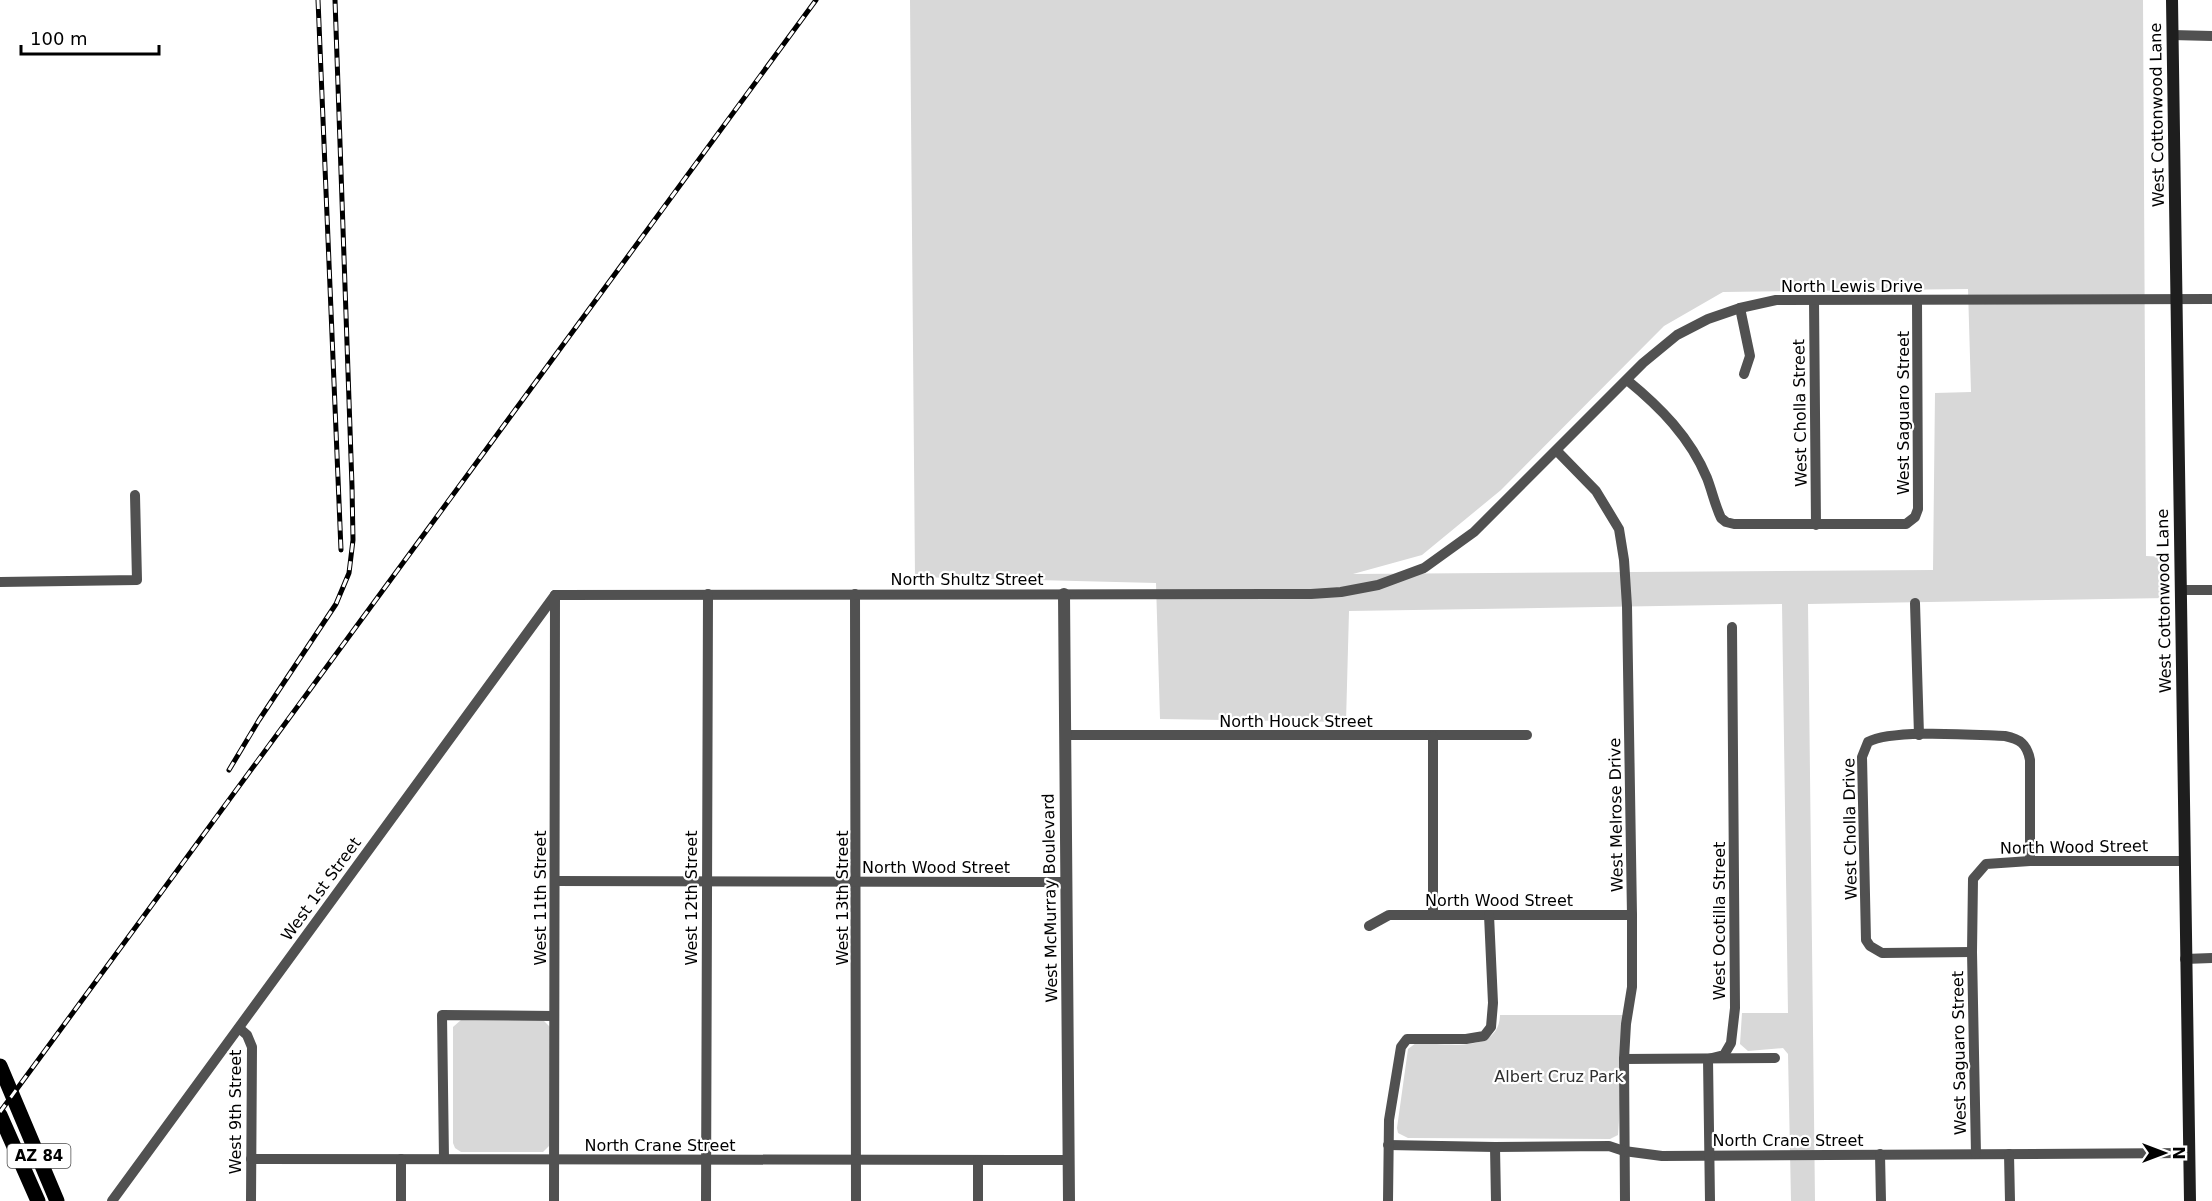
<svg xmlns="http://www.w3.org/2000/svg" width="2212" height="1201" font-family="'DejaVu Sans',sans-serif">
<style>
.green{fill:#d8d8d8;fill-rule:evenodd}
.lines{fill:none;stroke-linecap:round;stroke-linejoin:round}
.minor{stroke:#515151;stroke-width:10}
.tertiary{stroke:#515151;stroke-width:12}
.secondary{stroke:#1e1e1e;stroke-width:12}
.primary{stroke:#000;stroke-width:15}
.rail-casing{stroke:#000;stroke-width:5}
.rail{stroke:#fff;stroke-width:3;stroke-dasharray:9;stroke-linecap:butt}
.labels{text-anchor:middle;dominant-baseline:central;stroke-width:4.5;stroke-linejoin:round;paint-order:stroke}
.shield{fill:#fff;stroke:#4c4c4c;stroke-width:1.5}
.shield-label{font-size:15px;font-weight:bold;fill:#000}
.street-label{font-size:16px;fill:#000;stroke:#fff}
.park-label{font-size:16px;fill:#2f2f2f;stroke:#fff}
</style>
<rect width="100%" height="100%" fill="#fff"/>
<g class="green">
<path d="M910,0H2143L2146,556L2167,557V598L1808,604L1815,1201H1791L1788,1054L1783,1048L1748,1051L1740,1044L1742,1013H1788L1782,604L1349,611L1346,722L1160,719L1156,583L915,577ZM1968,289L1971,392L1935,393L1933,570L1353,574L1422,555L1501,490L1664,326L1723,292Z"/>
<path d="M1500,1015H1626L1618,1135L1610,1139L1408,1138L1398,1133L1397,1128L1408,1049L1416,1043C1445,1043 1499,1055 1500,1015Z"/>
<polygon points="461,1020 543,1020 550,1027 550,1145 543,1152 461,1152 455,1148 453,1143 453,1027"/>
</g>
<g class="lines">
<g class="minor">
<polyline points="2172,35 2212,36"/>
<polyline points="1814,300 1816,525"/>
<polyline points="1740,308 1750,356 1744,374"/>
<path d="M1627,380C1660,407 1690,437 1707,478C1712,491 1715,505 1721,518L1726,522L1734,524H1906L1915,517L1918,509L1917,301"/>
<polyline points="1557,451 1596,491 1619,529 1624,560 1627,606 1632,915 1632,987 1626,1024 1624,1059 1625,1201"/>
<polyline points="0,582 137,580 135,495"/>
<polyline points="2180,590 2212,590"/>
<polyline points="855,594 856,1201"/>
<polyline points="555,595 1311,594 1341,592 1378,585 1424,568 1474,532 1643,363 1677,335 1708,319 1740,308 1776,300 2212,299"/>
<polyline points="1915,603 1919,735"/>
<polyline points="1065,735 1527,735"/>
<polyline points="1433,736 1433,915"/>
<polyline points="555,881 1065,882"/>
<polyline points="1369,926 1389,915 1632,915"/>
<path d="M1972,952L1882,953L1870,946L1866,940L1862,757L1868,742C1892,729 1974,735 2005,736C2020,739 2027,744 2030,760V861"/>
<polyline points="2185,959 2212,958"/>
<polyline points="239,1028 247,1035 252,1047 251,1201"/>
<polyline points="1624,1059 1775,1058"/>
<polyline points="1388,1145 1495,1147 1609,1146 1624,1151 1662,1156 2189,1153"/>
<polyline points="1495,1147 1496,1201"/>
<polyline points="1880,1154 1881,1201"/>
<polyline points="1976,1154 1972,952 1973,879 1986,864 2030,861 2184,861"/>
<polyline points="2009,1154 2010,1201"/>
<polyline points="251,1159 1069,1160"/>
<polyline points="401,1159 401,1201"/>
<polyline points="444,1159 442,1015 554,1016"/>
<polyline points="978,1160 978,1201"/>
<polyline points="112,1201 555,595"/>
<polyline points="554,1201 555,595"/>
<polyline points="706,1201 708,594"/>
<polyline points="1388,1201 1389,1120 1401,1047 1407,1039 1466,1039 1484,1036 1491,1027 1493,1003 1489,915"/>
<polyline points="1710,1201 1708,1059 1724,1055 1731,1043 1735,1008 1732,627"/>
</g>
<polyline class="tertiary" points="1064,594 1069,1201"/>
<polyline class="secondary" points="2172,0 2190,1201"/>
<g class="primary">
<polyline points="0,1066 57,1201"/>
<polyline points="0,1115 38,1201"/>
</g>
<g class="rail-casing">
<g id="rail">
<polyline points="318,0 341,550"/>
<polyline points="229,770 259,720 336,604 349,573 353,540 352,486 335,0"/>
<polyline points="0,1112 816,0"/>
</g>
</g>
<use href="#rail" class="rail"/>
</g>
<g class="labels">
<rect class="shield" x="7.5" y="1144" width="63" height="24" rx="4.5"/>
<g class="shield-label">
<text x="39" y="1156">AZ 84</text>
</g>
<g class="street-label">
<text transform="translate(2157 115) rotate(-91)">West Cottonwood Lane</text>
<text x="1852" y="286">North Lewis Drive</text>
<text transform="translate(1800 413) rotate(-91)">West Cholla Street</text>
<text transform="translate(1903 413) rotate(-90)">West Saguaro Street</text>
<text x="967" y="579">North Shultz Street</text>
<text transform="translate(2164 601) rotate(-91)">West Cottonwood Lane</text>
<text x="1296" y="721">North Houck Street</text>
<text transform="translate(1616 815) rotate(-91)">West Melrose Drive</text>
<text transform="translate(1850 829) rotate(-91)">West Cholla Drive</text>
<text transform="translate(2074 847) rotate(-1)">North Wood Street</text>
<text x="936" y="867">North Wood Street</text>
<text transform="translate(321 889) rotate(-54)">West 1st Street</text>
<text transform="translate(540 898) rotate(-90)">West 11th Street</text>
<text transform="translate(691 898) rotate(-90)">West 12th Street</text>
<text transform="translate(842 898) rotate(-90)">West 13th Street</text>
<text transform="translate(1050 898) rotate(-91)">West McMurray Boulevard</text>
<text x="1499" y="900">North Wood Street</text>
<text transform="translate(1719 921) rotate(-90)">West Ocotilla Street</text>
<text transform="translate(1959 1053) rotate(-91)">West Saguaro Street</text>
<text transform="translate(235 1112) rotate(-90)">West 9th Street</text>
<text x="1788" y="1140">North Crane Street</text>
<text x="660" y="1145">North Crane Street</text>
</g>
<g class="park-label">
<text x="1559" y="1076">Albert Cruz Park</text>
</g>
</g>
<g transform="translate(2164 1153) rotate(90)" stroke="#ffffff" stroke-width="4.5" paint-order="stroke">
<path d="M0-4.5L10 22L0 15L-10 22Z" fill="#000000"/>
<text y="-9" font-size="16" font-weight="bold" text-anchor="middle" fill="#000000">N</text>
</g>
<path d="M21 45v9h138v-9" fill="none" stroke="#000000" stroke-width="3"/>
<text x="30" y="45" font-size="18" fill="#000000" stroke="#ffffff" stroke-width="4.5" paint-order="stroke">100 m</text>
</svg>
